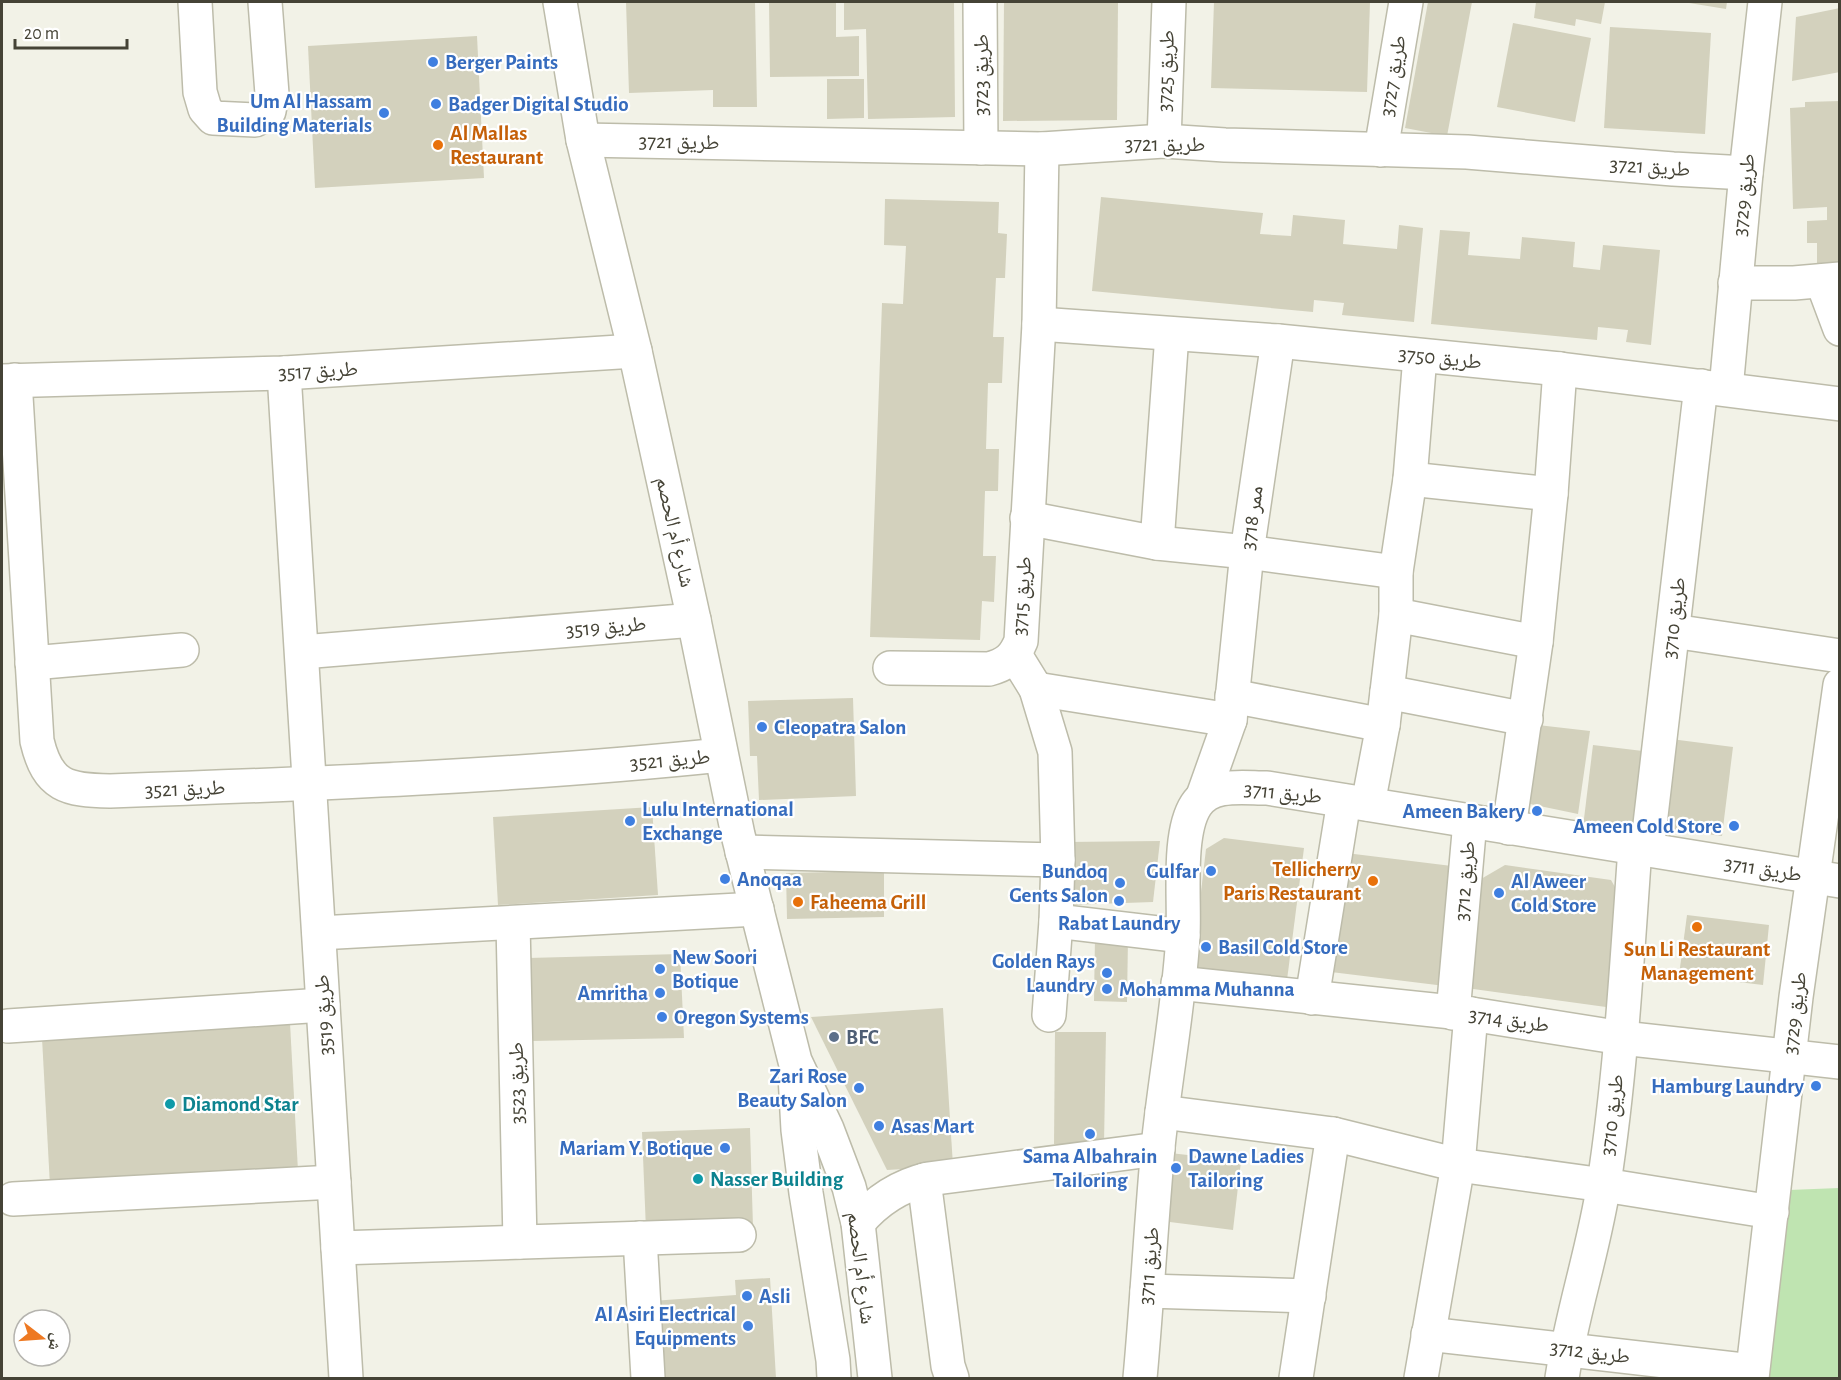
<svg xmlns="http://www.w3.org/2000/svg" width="1841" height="1380" font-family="'Alegreya Sans','Noto Naskh Arabic',sans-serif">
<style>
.green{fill:#bfe4b1}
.building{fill:#d3d1bd}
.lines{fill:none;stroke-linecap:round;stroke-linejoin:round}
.minor-casing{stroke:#bdbcaa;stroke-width:36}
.minor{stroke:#fff;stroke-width:33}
.shop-dot{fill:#3f7fe0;stroke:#fff;stroke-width:2}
.food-dot{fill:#e8710a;stroke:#fff;stroke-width:2}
.service-dot{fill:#5c6f8a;stroke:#fff;stroke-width:2}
.culture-dot{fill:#0f9aa8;stroke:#fff;stroke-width:2}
.labels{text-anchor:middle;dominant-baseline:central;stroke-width:4.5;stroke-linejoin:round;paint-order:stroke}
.shop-label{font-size:21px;font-weight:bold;fill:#366cbe;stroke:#fff;text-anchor:start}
.street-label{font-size:21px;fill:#454336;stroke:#fff}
.food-label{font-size:21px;font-weight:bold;fill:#c56008;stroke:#fff;text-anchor:start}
.service-label{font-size:21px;font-weight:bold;fill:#4e5e75;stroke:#fff;text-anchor:start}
.culture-label{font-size:21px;font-weight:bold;fill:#0d838f;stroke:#fff;text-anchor:start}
</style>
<rect width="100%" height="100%" fill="#f2f2e7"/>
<polygon class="green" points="1839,1188 1839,1378 1763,1378 1789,1190"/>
<g class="building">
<polygon points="626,2 755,2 757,107 713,107 713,90 629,93"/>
<polygon points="769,2 836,2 836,37 859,36 859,76 770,77"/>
<polygon points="844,2 954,2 955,117 868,119 866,29 844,30"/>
<polygon points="1004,2 1118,2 1117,120 1003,121"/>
<polygon points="1214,2 1370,2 1367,92 1211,88"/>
<polygon points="1428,2 1472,2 1447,136 1405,128"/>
<polygon points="1536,2 1605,2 1601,24 1576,19 1575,26 1534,18"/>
<polygon points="1683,2 1727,2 1726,9"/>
<polygon points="1840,8 1840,72 1792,81 1796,17"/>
<polygon points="1513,23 1591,38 1575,122 1497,107"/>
<polygon points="1610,27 1711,33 1705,134 1604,128"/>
<polygon points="477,36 484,178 315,188 308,46"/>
<polygon points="827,79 864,79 864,118 827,119"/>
<polygon points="1840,101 1840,263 1817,263 1817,243 1807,243 1807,221 1827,220 1827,207 1793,209 1790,108 1805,107 1805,102"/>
<polygon points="1101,197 1263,213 1260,234 1291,236 1293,215 1345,220 1343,244 1397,249 1399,225 1423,228 1414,322 1342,315 1344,303 1314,300 1313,312 1092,291"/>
<polygon points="885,199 999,202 998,233 1007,234 1005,278 996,278 993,337 1004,337 1002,383 988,383 986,449 999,449 998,491 985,491 983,556 996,556 994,602 982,601 980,640 870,637 882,303 903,304 906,246 884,245"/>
<polygon points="1440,230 1470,232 1468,255 1520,259 1522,237 1575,242 1573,267 1600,270 1603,245 1660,250 1651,345 1626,342 1628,330 1598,327 1597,340 1431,324"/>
<polygon points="853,698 856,796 759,800 757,756 750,756 748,701"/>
<polygon points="1529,724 1590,731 1578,814 1520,802"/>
<polygon points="1671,739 1733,747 1722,836 1658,828"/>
<polygon points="1593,745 1651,752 1640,842 1582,835"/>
<polygon points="652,807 658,895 498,905 493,817"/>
<polygon points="1224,838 1304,848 1287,980 1192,969 1206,849"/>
<polygon points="1160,841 1153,902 1068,905 1066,842"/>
<polygon points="1346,853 1460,867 1445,986 1331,972"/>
<polygon points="1505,865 1611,880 1620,896 1606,1007 1466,988 1481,879"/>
<polygon points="884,871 884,917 787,919 786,873"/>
<polygon points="1687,915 1769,925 1763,985 1679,975"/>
<polygon points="1095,936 1128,937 1127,1002 1094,1001"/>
<polygon points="680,954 684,1038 532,1041 528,958"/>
<polygon points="943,1008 953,1166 887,1170 811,1017"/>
<polygon points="290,1023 298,1171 50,1186 42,1038"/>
<polygon points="1055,1032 1106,1032 1104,1144 1054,1144"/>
<polygon points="750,1128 753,1227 646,1230 642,1132"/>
<polygon points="1170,1153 1241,1161 1233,1230 1162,1221"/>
<polygon points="770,1278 776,1378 656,1378 652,1301 736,1295 735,1280"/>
</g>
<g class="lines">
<g class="minor-casing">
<g id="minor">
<polyline points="195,2 200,92 205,109 213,118 255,120 269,111 272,94 265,2"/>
<polyline points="560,2 583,140 635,351 694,620 738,835 795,1061 827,1129 849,1187 858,1223 875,1378"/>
<polyline points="980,2 981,148"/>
<polyline points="583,140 1042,149 1164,141 1225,145 1467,152 1673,169 1746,173"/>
<polyline points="1164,141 1169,2"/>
<polyline points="1381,150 1406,2"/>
<polyline points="1822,281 1840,329"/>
<polyline points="1735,283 1794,283 1840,279"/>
<polyline points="1039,324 1278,341 1560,369 1840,404"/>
<polyline points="284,373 346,1378"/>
<path d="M15,380L37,741C48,787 67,790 110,791C314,784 518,776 721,755"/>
<polyline points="2,381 284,373 635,351"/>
<polyline points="1726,389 1746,173 1765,2"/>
<polyline points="1410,479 1551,494"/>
<polyline points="1027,518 1157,543 1247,552 1396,572"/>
<polyline points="1157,543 1172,334"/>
<polyline points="1396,615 1536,642"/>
<polyline points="1673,631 1840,656"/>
<polyline points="302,652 694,620"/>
<polyline points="1015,655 1036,689 1055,752 1058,860 1056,921 1049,1015"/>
<polyline points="32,663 182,650"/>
<path d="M890,668L989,669C1007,664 1014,658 1021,641L1039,324L1042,149"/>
<polyline points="1036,689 1230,720"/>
<polyline points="1387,692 1526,719"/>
<polyline points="1232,696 1383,725"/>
<polyline points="1203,796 1230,720 1247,552 1278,341"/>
<polyline points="1368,804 1383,725 1387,692 1396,615 1396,572 1410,479 1420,356"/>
<polyline points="1509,828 1536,642 1551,494 1560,369"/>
<polyline points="1647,850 1701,386"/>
<polyline points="742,852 1058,860"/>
<polyline points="1056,921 1183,936"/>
<polyline points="513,923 520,1242"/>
<polyline points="319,933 757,909"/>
<polyline points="1178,983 1471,1014 1622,1038 1840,1062"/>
<polyline points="1312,998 1344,801"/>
<polyline points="1453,1013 1470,821"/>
<polyline points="8,1026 323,1005"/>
<polyline points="795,1075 798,1130 806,1193 833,1360 834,1378"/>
<polyline points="1162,1112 1333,1134 1458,1165 1604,1185 1772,1212"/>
<polyline points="924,1180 948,1366 952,1378"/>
<polyline points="13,1199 334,1182"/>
<path d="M858,1223C877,1200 899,1186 928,1179L1158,1149"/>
<polyline points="640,1238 648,1378"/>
<polyline points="338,1248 739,1235"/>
<polyline points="1147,1291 1309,1296"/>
<polyline points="1428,1334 1752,1371"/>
<path d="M1140,1378C1147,1302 1151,1224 1158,1147C1165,1077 1179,1006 1183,935C1185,900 1177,834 1196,805C1211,782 1243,788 1267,788L1840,881"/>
<polyline points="1296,1378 1333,1134"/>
<polyline points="1421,1378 1458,1165 1471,1014"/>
<path d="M1562,1378C1572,1312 1594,1249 1604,1183C1621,1072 1627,960 1635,848"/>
<polyline points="1752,1378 1796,997 1840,685"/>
</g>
</g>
<use href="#minor" class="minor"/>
</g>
<g class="shop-dot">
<circle cx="433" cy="62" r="6"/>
<circle cx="436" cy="104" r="6"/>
<circle cx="384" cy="113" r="6"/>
<circle cx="762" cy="727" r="6"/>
<circle cx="1537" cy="811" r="6"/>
<circle cx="630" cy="821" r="6"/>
<circle cx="1734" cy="826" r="6"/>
<circle cx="1211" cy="871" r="6"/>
<circle cx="725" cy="879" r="6"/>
<circle cx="1120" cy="883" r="6"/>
<circle cx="1499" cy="893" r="6"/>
<circle cx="1119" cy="901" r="6"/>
<circle cx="1206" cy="947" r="6"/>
<circle cx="660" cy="969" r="6"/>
<circle cx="1107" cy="973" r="6"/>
<circle cx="1107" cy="989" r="6"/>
<circle cx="660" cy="993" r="6"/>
<circle cx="662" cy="1017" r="6"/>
<circle cx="1816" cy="1086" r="6"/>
<circle cx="859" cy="1088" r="6"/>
<circle cx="879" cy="1126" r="6"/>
<circle cx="1090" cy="1134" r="6"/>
<circle cx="725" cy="1148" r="6"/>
<circle cx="1176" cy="1168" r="6"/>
<circle cx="747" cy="1296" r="6"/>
<circle cx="748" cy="1326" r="6"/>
</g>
<g class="food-dot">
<circle cx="438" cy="145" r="6"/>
<circle cx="1373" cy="881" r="6"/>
<circle cx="798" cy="902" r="6"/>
<circle cx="1697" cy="927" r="6"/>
</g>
<circle class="service-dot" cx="834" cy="1037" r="6"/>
<g class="culture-dot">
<circle cx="170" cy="1104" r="6"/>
<circle cx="698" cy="1179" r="6"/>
</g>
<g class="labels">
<g class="shop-label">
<text x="445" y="62">Berger Paints</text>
<text x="372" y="101" text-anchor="end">Um Al Hassam<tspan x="372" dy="24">Building Materials</tspan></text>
<text x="448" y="104">Badger Digital Studio</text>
<text x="774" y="727">Cleopatra Salon</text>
<text x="642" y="809">Lulu International<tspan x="642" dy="24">Exchange</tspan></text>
<text x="1525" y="811" text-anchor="end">Ameen Bakery</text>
<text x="1722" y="826" text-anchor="end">Ameen Cold Store</text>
<text x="1108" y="871" text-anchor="end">Bundoq<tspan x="1108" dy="24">Gents Salon</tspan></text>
<text x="1199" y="871" text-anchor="end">Gulfar</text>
<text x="737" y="879">Anoqaa</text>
<text x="1511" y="881">Al Aweer<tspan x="1511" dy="24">Cold Store</tspan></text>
<text x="1119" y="923" text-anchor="middle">Rabat Laundry</text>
<text x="1218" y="947">Basil Cold Store</text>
<text x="672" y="957">New Soori<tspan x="672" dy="24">Botique</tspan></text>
<text x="1095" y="961" text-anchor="end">Golden Rays<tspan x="1095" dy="24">Laundry</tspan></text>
<text x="1119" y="989">Mohamma Muhanna</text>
<text x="648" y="993" text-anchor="end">Amritha</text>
<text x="674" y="1017">Oregon Systems</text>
<text x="847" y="1076" text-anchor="end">Zari Rose<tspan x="847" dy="24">Beauty Salon</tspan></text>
<text x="1804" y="1086" text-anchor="end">Hamburg Laundry</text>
<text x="891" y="1126">Asas Mart</text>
<text x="713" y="1148" text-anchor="end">Mariam Y. Botique</text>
<text x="1090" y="1156" text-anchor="middle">Sama Albahrain<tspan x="1090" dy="24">Tailoring</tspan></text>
<text x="1188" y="1156">Dawne Ladies<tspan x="1188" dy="24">Tailoring</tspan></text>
<text x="759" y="1296">Asli</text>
<text x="736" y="1314" text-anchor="end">Al Asiri Electrical<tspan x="736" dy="24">Equipments</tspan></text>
</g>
<g class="street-label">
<text transform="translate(1166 71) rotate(-88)">طريق 3725</text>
<text transform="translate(981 75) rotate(-90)">طريق 3723</text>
<text transform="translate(1393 76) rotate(-81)">طريق 3727</text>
<text transform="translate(679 142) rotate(1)">طريق 3721</text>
<text x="1165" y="144">طريق 3721</text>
<text transform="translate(1650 167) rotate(4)">طريق 3721</text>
<text transform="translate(1744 195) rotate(-84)">طريق 3729</text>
<text transform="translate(1440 358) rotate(6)">طريق 3750</text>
<text transform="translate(318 371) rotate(-3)">طريق 3517</text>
<text transform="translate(1252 518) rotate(-82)">ممر 3718</text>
<text transform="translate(675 532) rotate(77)">شارع أم الحصم</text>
<text transform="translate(1022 596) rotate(-86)">طريق 3715</text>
<text transform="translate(1674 618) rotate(-83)">طريق 3710</text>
<text transform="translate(606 627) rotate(-5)">طريق 3519</text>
<text transform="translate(670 760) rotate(-5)">طريق 3521</text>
<text transform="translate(185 789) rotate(-2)">طريق 3521</text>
<text transform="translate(1283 793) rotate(6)">طريق 3711</text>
<text transform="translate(1763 869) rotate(9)">طريق 3711</text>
<text transform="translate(1465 881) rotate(-85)">طريق 3712</text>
<text transform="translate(1795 1013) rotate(-83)">طريق 3729</text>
<text transform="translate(324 1015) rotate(-93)">طريق 3519</text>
<text transform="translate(1509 1020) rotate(8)">طريق 3714</text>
<text transform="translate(517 1083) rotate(-91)">طريق 3523</text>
<text transform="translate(1612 1115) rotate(-83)">طريق 3710</text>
<text transform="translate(1149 1266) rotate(-85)">طريق 3711</text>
<text transform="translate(861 1268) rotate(83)">شارع أم الحصم</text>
<text transform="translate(1590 1352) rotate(7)">طريق 3712</text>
</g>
<g class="food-label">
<text x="450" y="133">Al Mallas<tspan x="450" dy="24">Restaurant</tspan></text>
<text x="1361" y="869" text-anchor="end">Tellicherry<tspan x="1361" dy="24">Paris Restaurant</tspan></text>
<text x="810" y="902">Faheema Grill</text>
<text x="1697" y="949" text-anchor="middle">Sun Li Restaurant<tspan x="1697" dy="24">Management</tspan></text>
</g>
<g class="service-label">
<text x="846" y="1037">BFC</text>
</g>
<g class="culture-label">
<text x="182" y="1104">Diamond Star</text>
<text x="710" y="1179">Nasser Building</text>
</g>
</g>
<rect width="1841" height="1380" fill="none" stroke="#454336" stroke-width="6"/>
<g transform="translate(42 1338) rotate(107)"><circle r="28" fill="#ffffff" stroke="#b5b4af" stroke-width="1.5"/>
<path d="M0-4.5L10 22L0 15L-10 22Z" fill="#ee7922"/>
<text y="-9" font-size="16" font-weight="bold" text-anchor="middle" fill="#454336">ش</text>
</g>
<path d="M15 39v9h112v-9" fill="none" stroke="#454336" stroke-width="3"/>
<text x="24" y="39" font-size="18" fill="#454336" stroke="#ffffff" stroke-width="4.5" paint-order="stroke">20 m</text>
</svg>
